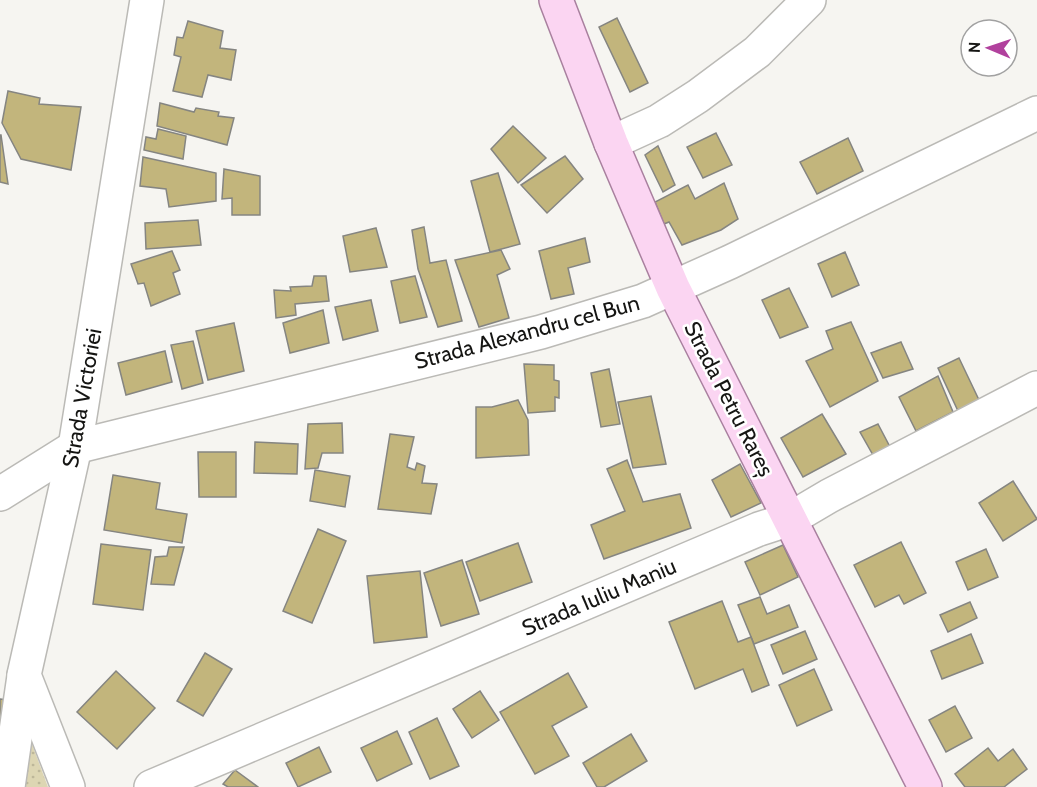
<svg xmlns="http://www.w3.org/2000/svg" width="1037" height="787" font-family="Cabin,sans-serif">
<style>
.grass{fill:url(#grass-dots)}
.building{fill:#c2b57c;stroke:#858581;stroke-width:1.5}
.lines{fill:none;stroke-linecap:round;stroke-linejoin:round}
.minor-casing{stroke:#bbbab6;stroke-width:36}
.major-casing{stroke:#a9809f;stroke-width:36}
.minor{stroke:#fff;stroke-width:33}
.major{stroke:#fbd5f2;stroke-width:33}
.labels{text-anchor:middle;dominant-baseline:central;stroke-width:5;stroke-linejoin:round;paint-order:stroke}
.street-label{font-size:22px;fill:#151513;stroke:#fff}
</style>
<defs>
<pattern id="grass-dots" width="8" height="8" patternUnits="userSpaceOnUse" patternTransform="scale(1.5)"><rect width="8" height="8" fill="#ddd6b3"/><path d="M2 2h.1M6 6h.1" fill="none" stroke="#bdb799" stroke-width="1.8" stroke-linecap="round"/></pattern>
</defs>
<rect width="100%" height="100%" fill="#f6f5f1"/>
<polygon class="grass" points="29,736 48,787 22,787"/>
<g class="building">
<polygon points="617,18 648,83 630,92 599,27"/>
<polygon points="188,21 223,31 220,48 236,50 231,80 208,75 202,97 173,91 181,57 174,55 177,37 183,38"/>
<polygon points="8,91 40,98 39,104 81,107 71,170 21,159 2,123"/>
<polygon points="160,103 194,112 196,108 219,112 218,116 234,118 227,145 157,126"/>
<polygon points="513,126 546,158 518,183 491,149"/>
<polygon points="158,129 186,136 183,159 144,150 146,137 156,139"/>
<polygon points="716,133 732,165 703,178 687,147"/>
<polygon points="0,135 1,135 8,184 0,182"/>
<polygon points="848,138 863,171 817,194 800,162"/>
<polygon points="658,146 675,185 663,192 645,155"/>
<polygon points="565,156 583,179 547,213 521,185"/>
<polygon points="143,157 216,173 216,201 169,207 166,189 140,186"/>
<polygon points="224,169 260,176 260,215 232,215 232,198 222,199"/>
<polygon points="498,173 520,244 490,252 471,181"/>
<polygon points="724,183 738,219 721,230 682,245 669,222 664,224 655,202 688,185 695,199"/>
<polygon points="198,220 201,245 146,249 145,223"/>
<polygon points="424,227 430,263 446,260 462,321 438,327 418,269 412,230"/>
<polygon points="376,228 387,267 350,272 343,236"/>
<polygon points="585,238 590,262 568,268 574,294 551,299 539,251"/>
<polygon points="501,250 510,269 497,275 509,318 479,327 455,260"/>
<polygon points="172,251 180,270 173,273 180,294 151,306 144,283 138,284 131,264"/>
<polygon points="845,252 859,285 832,297 818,264"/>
<polygon points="314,276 326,276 329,301 295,304 296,315 276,318 274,290 291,291 290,287 312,286"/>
<polygon points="415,276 427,317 400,323 391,281"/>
<polygon points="789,288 808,327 780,338 762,300"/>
<polygon points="371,300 378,331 343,340 335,307"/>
<polygon points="323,310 329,343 290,353 283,323"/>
<polygon points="851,322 878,381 830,407 806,361 833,349 826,331"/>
<polygon points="234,323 244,371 208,380 196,331"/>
<polygon points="193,341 203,383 182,389 171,345"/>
<polygon points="901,342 913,369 883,378 871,353"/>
<polygon points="165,351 172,382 126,395 118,363"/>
<polygon points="959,358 979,400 958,411 938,368"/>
<polygon points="524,364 554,365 554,380 559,381 559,398 555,397 555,411 528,413"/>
<polygon points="609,369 620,424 601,427 591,373"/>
<polygon points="938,376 953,412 916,431 899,397"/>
<polygon points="651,396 666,464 633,468 618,402"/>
<polygon points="518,400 528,420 529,455 476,458 476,407 492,407"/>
<polygon points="822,414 846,454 803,477 781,438"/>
<polygon points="342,423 343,453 322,453 318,468 305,469 308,424"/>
<polygon points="878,424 890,447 873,455 860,432"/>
<polygon points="390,434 414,437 407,467 415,470 417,463 425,466 422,483 437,484 431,514 378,509"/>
<polygon points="255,442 298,444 297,474 254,473"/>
<polygon points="198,452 236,452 236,497 199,497"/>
<polygon points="627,460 643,502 680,494 691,528 604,559 591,525 625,511 607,469"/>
<polygon points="740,464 761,503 731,517 712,480"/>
<polygon points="315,470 350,476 345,507 310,501"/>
<polygon points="113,475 160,483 156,509 187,514 182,543 104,530"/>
<polygon points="1013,481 1037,519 1003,541 979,503"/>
<polygon points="318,529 346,541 312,623 283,611"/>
<polygon points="901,542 926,593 904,604 899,595 875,607 854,565"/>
<polygon points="518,543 532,582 480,601 466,562"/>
<polygon points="101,544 151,550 143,610 93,604"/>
<polygon points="783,545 798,577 760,595 745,562"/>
<polygon points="169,547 184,547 174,585 151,584 155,557 167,556"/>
<polygon points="986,549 998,577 968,590 956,562"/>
<polygon points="462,560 479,614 441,626 424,573"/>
<polygon points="420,571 427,637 374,643 367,576"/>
<polygon points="760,597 767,614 789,605 798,627 754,644 738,605"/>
<polygon points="722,601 738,642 751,637 769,685 752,692 743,669 695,689 669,622"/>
<polygon points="970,602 977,618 948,632 940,615"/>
<polygon points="805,631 817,659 783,674 771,645"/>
<polygon points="971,634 983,663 942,679 931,651"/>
<polygon points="205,653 232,669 203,716 177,701"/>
<polygon points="814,669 832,710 797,726 779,685"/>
<polygon points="116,671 155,708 117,749 77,712"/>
<polygon points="568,673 587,707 552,726 569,756 535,774 500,712"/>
<polygon points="480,691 499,720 472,738 453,709"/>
<polygon points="0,699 7,700 0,732"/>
<polygon points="955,706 972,738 946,752 929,720"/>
<polygon points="437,718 459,766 430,779 409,732"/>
<polygon points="397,731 412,764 377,781 361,748"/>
<polygon points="631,734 647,761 604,787 597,787 583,763"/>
<polygon points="319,747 331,772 298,787 286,763"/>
<polygon points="988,748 998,761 1013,749 1027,769 1004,787 965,787 955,774"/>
<polygon points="235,770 258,787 228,787 223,784"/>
</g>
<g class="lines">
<g class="minor-casing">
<g id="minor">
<polyline points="611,143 659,121 698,96 757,52 809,0"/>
<polyline points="0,494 75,447 541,332 643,301 730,262 1037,113"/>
<polyline points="8,787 24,676"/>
<polyline points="68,787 24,675 75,447 147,0"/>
<polyline points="151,787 759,529 790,519 829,496 1037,388"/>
</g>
</g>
<g class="major-casing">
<polyline id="major" points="556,0 611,143 673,288 925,787"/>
</g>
<use href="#minor" class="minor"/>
<use href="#major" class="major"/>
</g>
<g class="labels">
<g class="street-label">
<text transform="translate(527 332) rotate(-15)">Strada Alexandru cel Bun</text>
<text transform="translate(82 398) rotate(-80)">Strada Victoriei</text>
<text transform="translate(729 399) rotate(63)">Strada Petru Rareș</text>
<text transform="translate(599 597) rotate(-23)">Strada Iuliu Maniu</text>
</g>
</g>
<g transform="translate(989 48) rotate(272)"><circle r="28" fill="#ffffff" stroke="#a1a1a1" stroke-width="1.5"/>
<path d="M0-4.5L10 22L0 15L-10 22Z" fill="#b1419d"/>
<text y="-9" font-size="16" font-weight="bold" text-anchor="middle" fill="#151513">N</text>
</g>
</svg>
